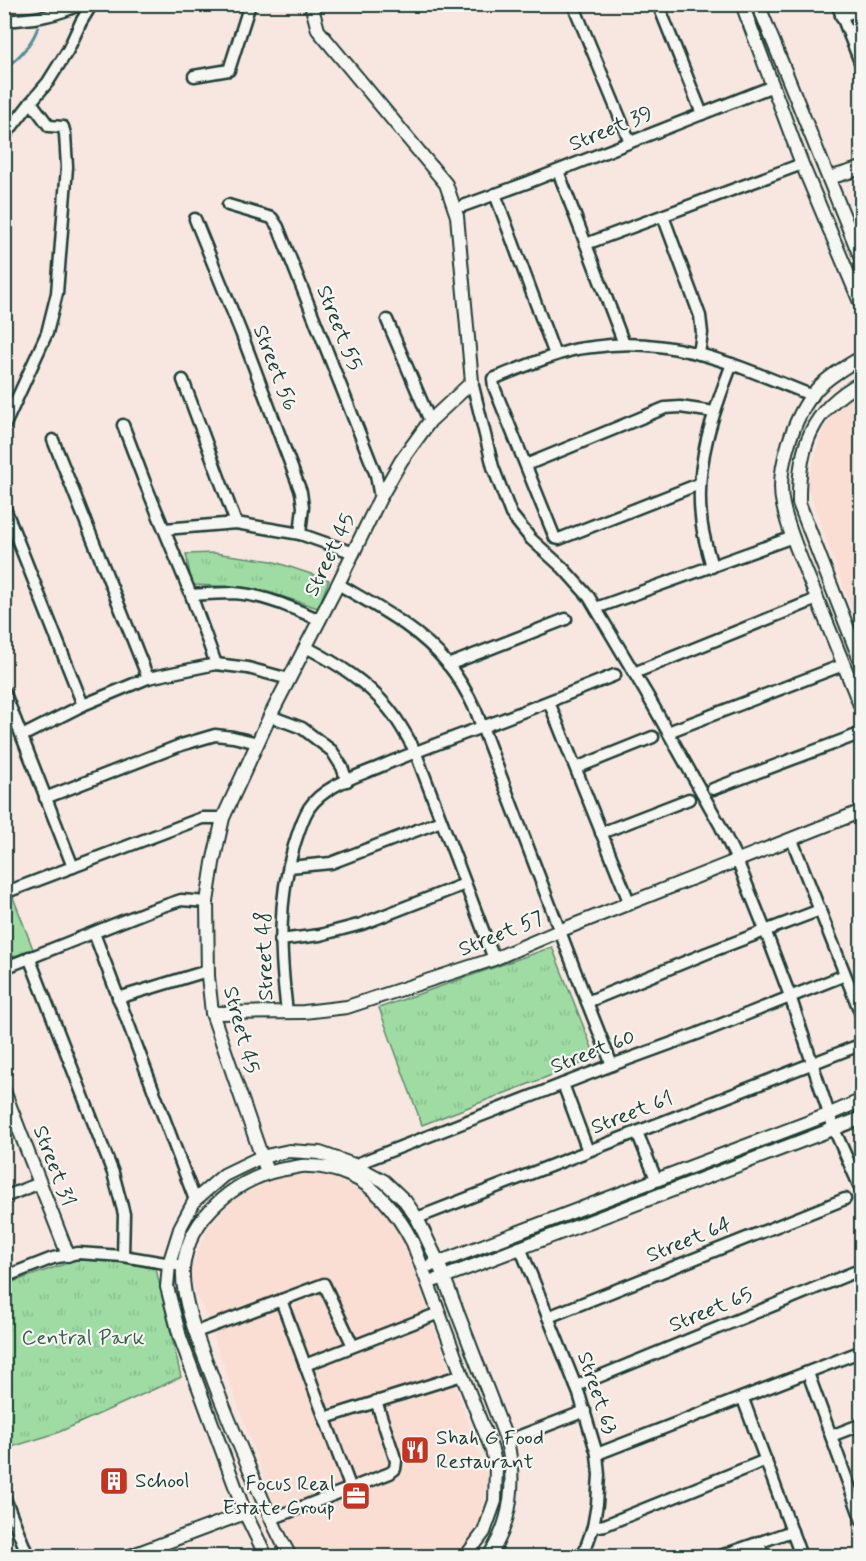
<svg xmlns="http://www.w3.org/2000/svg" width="866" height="1561" font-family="Mynerve,sans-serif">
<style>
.built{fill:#faddd3}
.park{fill:url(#park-tufts);stroke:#5f8c6c;stroke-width:1.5}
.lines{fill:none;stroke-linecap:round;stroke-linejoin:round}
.stream{stroke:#568f97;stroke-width:3}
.minor-casing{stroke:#1f3d34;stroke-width:15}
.tertiary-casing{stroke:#1f3d34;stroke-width:16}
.minor{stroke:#f6f6f2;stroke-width:10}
.tertiary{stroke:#f6f6f2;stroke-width:12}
.labels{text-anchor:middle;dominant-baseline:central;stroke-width:4.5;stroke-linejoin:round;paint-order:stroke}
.street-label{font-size:21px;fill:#1f3d34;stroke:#f6f6f2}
.park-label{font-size:21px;fill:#395d4a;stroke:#f6f6f2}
.poi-label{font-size:21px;fill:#1f3d34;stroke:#f6f6f2;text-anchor:start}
</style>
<defs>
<pattern id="park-tufts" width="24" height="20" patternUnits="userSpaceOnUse" patternTransform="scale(1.5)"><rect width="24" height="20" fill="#9fdca3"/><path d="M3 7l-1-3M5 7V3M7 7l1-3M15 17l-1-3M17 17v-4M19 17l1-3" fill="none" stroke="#88be8d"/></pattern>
</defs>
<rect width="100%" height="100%" fill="#f8e7e0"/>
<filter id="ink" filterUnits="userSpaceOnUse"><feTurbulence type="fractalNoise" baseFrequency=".0167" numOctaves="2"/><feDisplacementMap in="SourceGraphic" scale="12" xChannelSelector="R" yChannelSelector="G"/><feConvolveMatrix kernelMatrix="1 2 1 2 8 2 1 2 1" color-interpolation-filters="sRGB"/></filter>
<g filter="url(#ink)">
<g class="built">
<polygon points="861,385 861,635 807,485 823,429 847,393"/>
<polygon points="301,1171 325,1175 351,1182 373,1198 399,1228 487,1476 483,1511 473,1536 460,1553 454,1556 297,1556 285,1535 204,1311 192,1283 191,1267 209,1225 233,1200 268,1181"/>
</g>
<g class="park">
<polygon points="214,553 272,561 329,580 318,608 265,591 243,587 192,585 186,554"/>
<polygon points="13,897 33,949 5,960 5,900"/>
<polygon points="552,947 596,1058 422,1125 379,1008"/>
<polygon points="76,1260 117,1261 156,1269 181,1377 57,1433 5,1449 4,1285"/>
</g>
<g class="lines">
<g class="stream">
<polyline points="43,13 44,4"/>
<path d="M4,69C19,58 32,44 38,27"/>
</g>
<g class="minor-casing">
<g id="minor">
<polyline points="573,4 630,142"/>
<polyline points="658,4 702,114"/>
<polyline points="837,4 862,67"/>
<polyline points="841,16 862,9"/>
<path d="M4,21C30,19 56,17 80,4"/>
<polyline points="194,76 229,70 250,4"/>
<polyline points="4,137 31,102"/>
<polyline points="558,171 624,344"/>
<polyline points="495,194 555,355"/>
<polyline points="228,205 272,218 278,227 376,475 380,498"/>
<polyline points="463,206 529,182 773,86"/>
<polyline points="663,216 700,316 702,333 699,354"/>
<polyline points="195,219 242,335 301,492 303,507 300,534"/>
<polyline points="586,244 802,164"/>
<polyline points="387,320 430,421"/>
<polyline points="183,380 236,523"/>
<polyline points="472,382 493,467 511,514 531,539 563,568 589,597 646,693 720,825 737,860 765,930 790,996 834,1129 862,1192"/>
<polyline points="123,425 145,483 191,595 216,664"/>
<polyline points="4,427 47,333 57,293 67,167 65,134 63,127 49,126 31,102 48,82 68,50 81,22 92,4"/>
<polyline points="53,440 148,678"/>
<polyline points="526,465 665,408 680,407 714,412"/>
<path d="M699,484L559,539L555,538L494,387L493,379C517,369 541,359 566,352C574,349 584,348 593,347C673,334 740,367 813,396"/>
<polyline points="4,506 83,705"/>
<polyline points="165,529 236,523 300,534 354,553"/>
<path d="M712,567C708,551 702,534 701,517C695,463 713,413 732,364"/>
<path d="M338,584C377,607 419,628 447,663C459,678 468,694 476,711L587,1002L612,1065"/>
<path d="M191,595C206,594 220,593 234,593C264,595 293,608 320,620"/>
<polyline points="596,608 793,537"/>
<path d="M306,647C336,663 366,681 388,708C399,721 407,736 415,751L494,959"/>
<polyline points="448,665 566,619"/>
<polyline points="634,673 817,599"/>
<polyline points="4,691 73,867"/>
<polyline points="549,702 630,904"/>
<polyline points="270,716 302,728 332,751 342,767 347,781"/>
<polyline points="668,732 843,665"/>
<polyline points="22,736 83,705 148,678 216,664 248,668 289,679"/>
<polyline points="576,768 653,737"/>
<polyline points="713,789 862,733"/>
<polyline points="45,798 181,745 215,735 233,737 258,743"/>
<polyline points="601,833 689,799"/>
<polyline points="792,840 862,1017"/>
<polyline points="289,867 331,863 441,821"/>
<polyline points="4,893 202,818 223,818"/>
<polyline points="94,933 195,1200"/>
<polyline points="280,940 320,935 362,924 465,884"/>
<polyline points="29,957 113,1173 124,1214 123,1256"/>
<polyline points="4,968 148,911 181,900 207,902"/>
<polyline points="118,998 207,971"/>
<polyline points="587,1002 707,953 820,910"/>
<path d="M287,1012C280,954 277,902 294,846C298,833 302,819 309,808C324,786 355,777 379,767C419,750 460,735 501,720C540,705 578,690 615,675"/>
<polyline points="563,1084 588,1151"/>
<polyline points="637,1132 656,1179"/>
<polyline points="354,1165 612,1065 697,1034 845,975"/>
<polyline points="4,1197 40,1183"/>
<polyline points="417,1218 862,1044"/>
<polyline points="520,1247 579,1394 597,1454 599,1475 597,1504 593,1527 583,1556"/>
<polyline points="4,1277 53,1258 78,1253 123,1256 183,1266"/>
<polyline points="281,1300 351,1489"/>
<polyline points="548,1317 845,1199"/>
<polyline points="196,1332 324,1284 353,1346"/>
<polyline points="305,1365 439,1313"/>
<polyline points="808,1373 862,1521"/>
<polyline points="576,1386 862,1269"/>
<polyline points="743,1399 801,1556"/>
<polyline points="325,1418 462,1375"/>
<polyline points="831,1436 862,1424"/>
<polyline points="507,1441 585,1411"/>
<polyline points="597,1454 862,1351"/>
<polyline points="4,1496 28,1556"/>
<polyline points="271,1519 390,1473 395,1469 396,1461 376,1401"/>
<polyline points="593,1527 605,1525 766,1460"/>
<polyline points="758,1542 764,1556"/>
<polyline points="720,1556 792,1531"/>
</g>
</g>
<g class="tertiary-casing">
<g id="tertiary">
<polyline points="742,4 802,164 862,307"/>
<polyline points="758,4 862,261"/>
<polyline points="829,178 862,168"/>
<path d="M862,357C847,366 829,376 817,389C794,415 775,471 783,505C789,534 803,563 814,591C830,631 846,671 862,710"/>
<path d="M862,382C811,409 798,448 799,503L862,665"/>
<polyline points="212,1013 304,1012 347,1007 494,959 559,931 862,811"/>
<polyline points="4,1091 68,1255"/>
<polyline points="267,1172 212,1013 208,976 207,902 213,863 223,818 270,716 338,584 380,498 401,461 430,421 472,382 457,216 446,184 318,30 311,4"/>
<polyline points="432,1265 830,1114 862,1100"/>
<polyline points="436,1280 862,1118"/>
<polyline points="130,1556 245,1513"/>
<path d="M266,1556L245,1513L180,1337L167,1287L169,1264L181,1226L195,1200L224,1175L261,1157L289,1151L320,1153L354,1165L384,1181L405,1201L417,1218L438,1262L507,1441C516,1481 512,1522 489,1556"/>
<path d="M290,1556C276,1532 266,1508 255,1482C241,1449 227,1416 214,1382C202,1350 181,1302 183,1269C188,1215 241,1174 291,1168C297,1167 303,1165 309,1166C323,1166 337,1170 349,1175C378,1187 399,1216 413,1243L462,1375L492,1450L496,1467L495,1501L484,1532L466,1556"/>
</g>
</g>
<use href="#minor" class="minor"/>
<use href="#tertiary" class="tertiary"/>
</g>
</g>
<defs>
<g id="restaurant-square" transform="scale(1.5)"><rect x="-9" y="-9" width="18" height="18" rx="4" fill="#c8321e" stroke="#f6f6f2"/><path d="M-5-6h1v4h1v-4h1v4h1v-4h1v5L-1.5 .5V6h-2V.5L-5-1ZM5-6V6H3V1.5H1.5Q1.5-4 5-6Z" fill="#fff"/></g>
<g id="building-square" transform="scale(1.5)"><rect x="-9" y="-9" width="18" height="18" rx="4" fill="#c8321e" stroke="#f6f6f2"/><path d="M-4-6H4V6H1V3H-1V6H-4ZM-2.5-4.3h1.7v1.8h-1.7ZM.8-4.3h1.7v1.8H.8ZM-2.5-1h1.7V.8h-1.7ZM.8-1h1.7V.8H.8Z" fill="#fff"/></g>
<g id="office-square" transform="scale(1.5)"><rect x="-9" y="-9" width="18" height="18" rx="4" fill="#c8321e" stroke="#f6f6f2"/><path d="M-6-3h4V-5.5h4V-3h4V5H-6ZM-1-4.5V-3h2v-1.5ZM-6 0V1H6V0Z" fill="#fff"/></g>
</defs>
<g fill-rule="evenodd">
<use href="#restaurant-square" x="415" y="1450"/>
<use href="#building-square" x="114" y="1481"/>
<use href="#office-square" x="356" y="1496"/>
</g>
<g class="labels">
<g class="street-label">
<text transform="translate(611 129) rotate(-22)">Street 39</text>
<text transform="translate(339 328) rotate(68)">Street 55</text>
<text transform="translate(275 368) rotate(69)">Street 56</text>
<text transform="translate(330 555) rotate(-64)">Street 45</text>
<text transform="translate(501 934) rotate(-22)">Street 57</text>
<text transform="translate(265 956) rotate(-92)">Street 48</text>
<text transform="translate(241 1030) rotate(75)">Street 45</text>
<text transform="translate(593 1052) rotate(-21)">Street 60</text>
<text transform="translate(632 1113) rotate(-21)">Street 61</text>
<text transform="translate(54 1166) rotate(69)">Street 31</text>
<text transform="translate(689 1240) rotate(-22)">Street 64</text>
<text transform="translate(711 1310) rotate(-22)">Street 65</text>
<text transform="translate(597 1393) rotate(71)">Street 63</text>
</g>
<g class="park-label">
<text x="83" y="1338">Central Park</text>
</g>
<g class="poi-label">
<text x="436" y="1438">Shah G Food<tspan x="436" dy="24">Restaurant</tspan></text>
<text x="135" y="1481">School</text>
<text x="335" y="1484" text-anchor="end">Focus Real<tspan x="335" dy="24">Estate Group</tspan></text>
</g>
</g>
<rect width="866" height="1561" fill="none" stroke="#f6f6f2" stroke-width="24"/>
<rect x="12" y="12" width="842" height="1537" fill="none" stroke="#1f3d34" stroke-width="2" filter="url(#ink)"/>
</svg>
